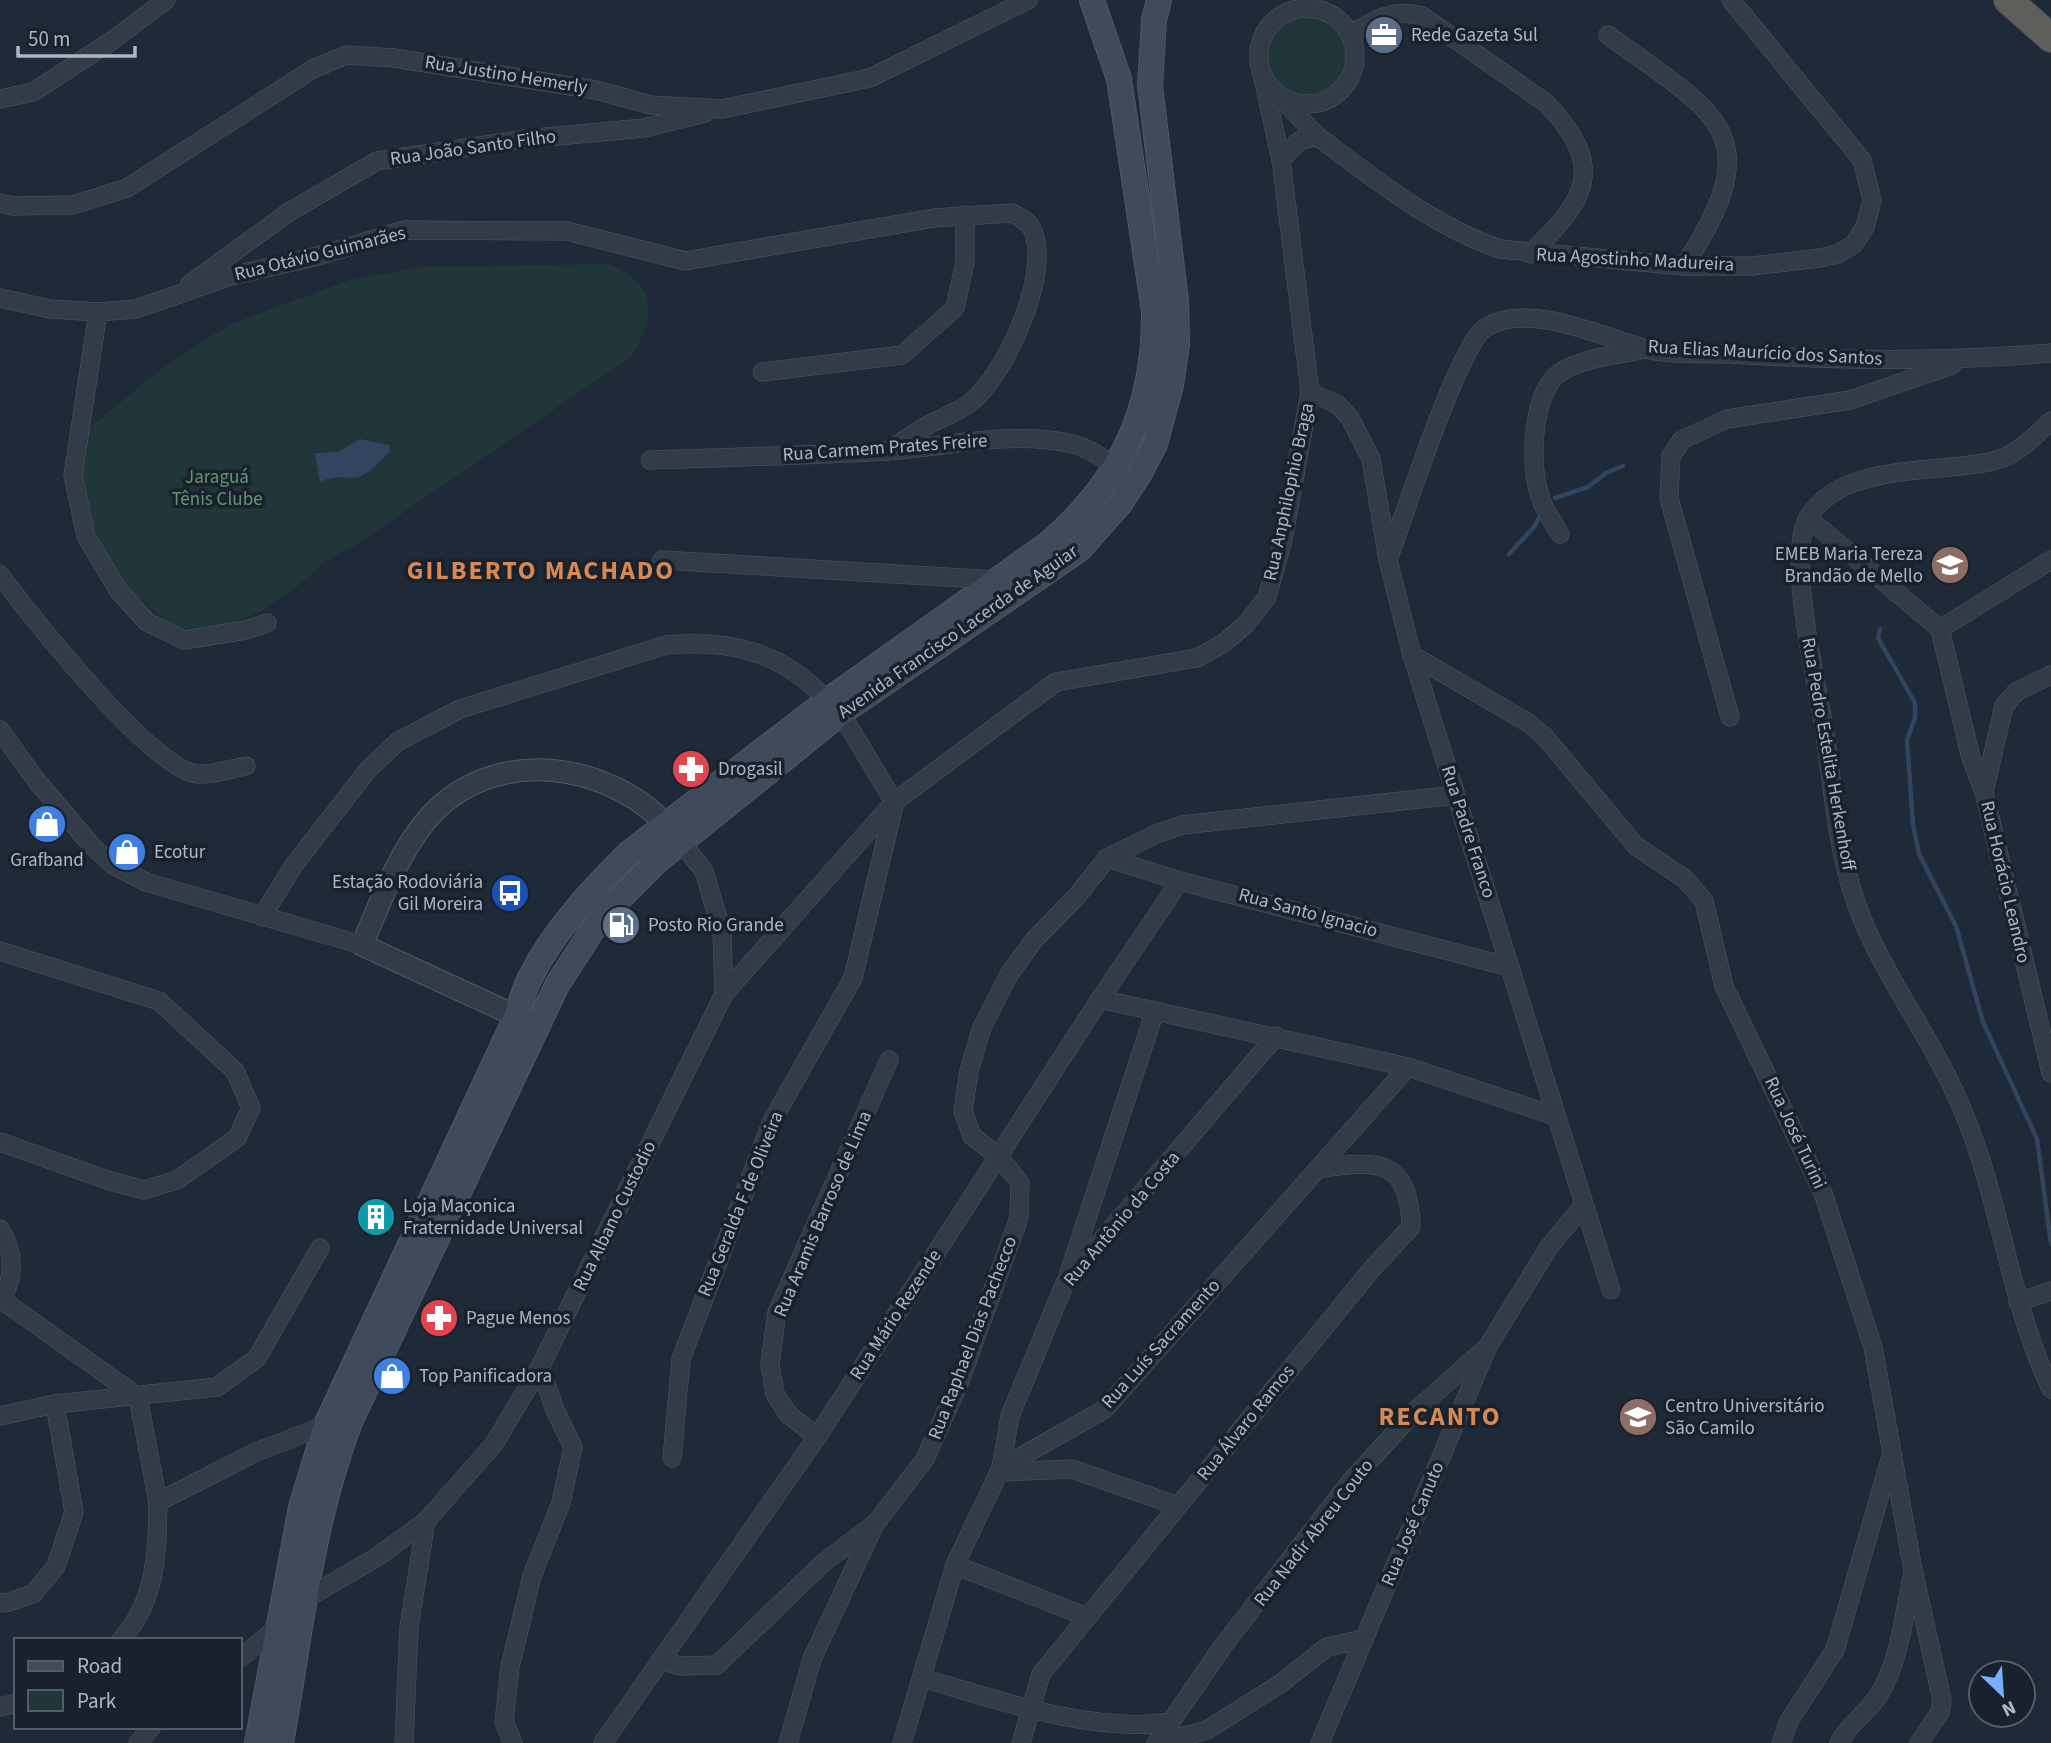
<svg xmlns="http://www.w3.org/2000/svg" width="2051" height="1743" font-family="'Source Sans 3',sans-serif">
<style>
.green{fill:#203638}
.water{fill:#30455f}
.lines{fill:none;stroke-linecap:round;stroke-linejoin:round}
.stream{stroke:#30455f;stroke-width:4.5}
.minor-casing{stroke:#4f5966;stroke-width:19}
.tertiary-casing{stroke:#4f5966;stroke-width:23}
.secondary-casing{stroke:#4f5966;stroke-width:26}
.trunk-casing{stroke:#3c4652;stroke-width:30}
.minor{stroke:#323b48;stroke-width:18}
.tertiary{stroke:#323b48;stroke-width:21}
.secondary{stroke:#3f4b5b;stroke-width:24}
.trunk{stroke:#5e5e5b;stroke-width:28}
.labels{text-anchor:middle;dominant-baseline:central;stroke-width:7;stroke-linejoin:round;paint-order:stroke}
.poi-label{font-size:19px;fill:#acb6c5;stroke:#18212c;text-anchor:start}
.street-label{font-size:19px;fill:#acb6c5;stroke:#18212c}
.park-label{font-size:19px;fill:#62966d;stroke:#18212c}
.district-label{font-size:26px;font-weight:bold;letter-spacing:2px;fill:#d88953;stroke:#18212c}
</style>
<rect width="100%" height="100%" fill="#1e2a37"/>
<g class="green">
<circle cx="1306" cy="59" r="42"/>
<path d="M609,264C659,285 656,316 631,357L356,545L326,561L306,580L260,612L232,624L183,629L163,619L131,591L107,558L94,528L83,477L86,431L157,372L207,338L236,322L350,280L421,267Z"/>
</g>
<path class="water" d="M360,439L389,445L390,451C380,460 367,478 353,478C337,478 336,475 320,482L315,453L338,452Z"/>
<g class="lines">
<g class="stream">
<polyline points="1555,498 1588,487 1606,473 1623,466"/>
<polyline points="1509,554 1534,527 1541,514"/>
<polyline points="1880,629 1878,638 1915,703 1915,718 1907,740 1913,824 1919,854 1956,926 1983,1022 2037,1139 2051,1244"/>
</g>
<g class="minor-casing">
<g id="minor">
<circle cx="1307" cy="56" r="48"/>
<path d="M1350,35C1375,20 1393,8 1422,16L1546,103C1608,168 1586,200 1530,254"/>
<path d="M1608,35C1716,114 1772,132 1684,266"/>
<polyline points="0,99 33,92 113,40 166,0"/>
<polyline points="1282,99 1317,136"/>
<path d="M1281,160L1299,141L1317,136C1374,178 1432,226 1500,249L1684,266H1752L1820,258L1838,254L1854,244L1865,227L1872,200L1862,160L1731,0"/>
<polyline points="0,203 13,206 73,205 127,188 313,69 346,55 394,58 596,90 651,105 722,109 870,78 1028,0"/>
<polyline points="190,284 289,212 377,161 525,139 644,128 705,113"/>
<path d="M0,298L50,309L98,312L136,309L231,276L318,256L404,230L567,231L685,261L934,218L1012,213C1020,217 1028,221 1032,229C1053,271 1005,376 970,403C958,412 941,418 928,425C914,433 901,443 887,451"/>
<polyline points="98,312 73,475 86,536 118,590 147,622 184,640 246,630 267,623"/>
<polyline points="762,372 902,355 955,308 965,262 965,215"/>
<polyline points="1310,392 1338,405 1350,418 1371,459 1388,560 1412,655 1611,1290"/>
<path d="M2051,421C2033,437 2017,456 1993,461C1939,474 1843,462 1809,516C1785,555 1817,682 1824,728C1834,792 1837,860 1863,921C1891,987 1936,1045 1963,1111C2001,1202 2009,1300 2051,1389"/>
<path d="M650,460C728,457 807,456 886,451C945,447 1013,430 1073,444C1089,448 1102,458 1115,466"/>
<polyline points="1808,518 1940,629"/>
<path d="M1560,534C1553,522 1544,510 1540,496C1529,466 1532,394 1558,374C1582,357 1618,355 1646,349"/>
<path d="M1389,557C1404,517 1458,346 1485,328C1526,301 1600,336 1643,348C1670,356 1705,353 1733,354C1839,361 1945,362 2051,353"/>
<polyline points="662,560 996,580"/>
<path d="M0,575C30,615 154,772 198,774C213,775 231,769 246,766"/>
<polyline points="1940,629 1971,758 1983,789"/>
<polyline points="1940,629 2051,560"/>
<polyline points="1412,655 1527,722 1545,737 1636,846 1685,879 1704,901 1724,986 1823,1193 1873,1347 1913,1570 1942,1700 1940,1712 1919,1743"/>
<polyline points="2051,675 2016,692 2004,706 1984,792 2051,1073"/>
<polyline points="841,713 894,802"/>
<polyline points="1730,717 1669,498 1671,456 1682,440 1727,419 1850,400 1952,365"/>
<polyline points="0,730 36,780 93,847 113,865 146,882 362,945"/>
<polyline points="680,841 704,871 722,932 724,994"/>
<polyline points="1107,858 1180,881 1510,967"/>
<path d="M262,917L294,865L367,771L397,742L460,709L666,645C730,639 784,652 827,701"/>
<polyline points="0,951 159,1001 235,1071 251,1108 237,1138 177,1180 144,1190 110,1181 0,1142"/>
<polyline points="1100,999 1408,1067 1555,1116"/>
<path d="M0,1229C15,1253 15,1278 0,1302"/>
<polyline points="1069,1273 1155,1011"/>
<polyline points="2,1300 138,1397 158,1502 254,1453 326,1425"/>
<polyline points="2018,1302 2051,1291"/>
<polyline points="0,1416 55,1404 217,1387 257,1358 320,1248"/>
<polyline points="817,1437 788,1414 775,1394 770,1364 777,1312 889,1060"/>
<polyline points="672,1458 681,1359 772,1121 853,978 894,805"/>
<polyline points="1001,1468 1010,1416 1065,1283 1276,1036"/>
<polyline points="999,1472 1072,1469 1178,1506"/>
<polyline points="955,1565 1087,1617"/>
<polyline points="307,1598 377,1557 426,1521 494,1444 540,1367 724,994 894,802 1056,682 1197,658 1224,643 1246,624 1267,597 1283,540 1310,392 1281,160 1263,78"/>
<polyline points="0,1602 6,1603 33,1594 56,1566 74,1512 55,1404"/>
<path d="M121,1640C157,1600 157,1552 158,1502"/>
<polyline points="240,1658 278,1627"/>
<polyline points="661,1660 680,1666 717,1665 823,1563 872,1526"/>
<path d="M922,1678C997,1700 1094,1734 1171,1722"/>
<polyline points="0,1707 16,1703"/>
<polyline points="1157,1742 1223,1646 1350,1482 1415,1411 1486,1348"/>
<polyline points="138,1743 152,1727"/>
<polyline points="404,1743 409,1627 426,1521"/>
<polyline points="513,1743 504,1722 510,1667 532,1576 561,1503 573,1447 555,1410 540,1367"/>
<polyline points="603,1743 817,1437 1100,999 1180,881"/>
<polyline points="788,1743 812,1659 875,1524 925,1459 960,1381 1019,1218 1020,1183 999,1157 972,1136 963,1111 969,1071 982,1027 1010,973 1035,939 1077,896 1107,858 1156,834 1182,825 1456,795"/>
<polyline points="902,1743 955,1565 1001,1468 1105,1409 1408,1067"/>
<path d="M1021,1743L1041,1674L1372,1269L1411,1227C1409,1156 1375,1160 1317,1169"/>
<polyline points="1156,1743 1207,1730 1280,1684 1327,1647 1364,1639"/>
<polyline points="1320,1743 1488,1346 1549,1247 1584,1205"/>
<polyline points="1781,1743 1789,1721 1835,1650 1892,1453"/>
<path d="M1839,1743C1849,1723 1869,1712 1880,1693C1900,1659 1904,1615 1912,1577"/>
</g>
</g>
<g class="tertiary-casing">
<path id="tertiary" d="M529,1022L362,945C380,903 396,858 425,822C491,741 617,761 676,836"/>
</g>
<g class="secondary-casing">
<g id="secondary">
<path d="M257,1743L301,1507L326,1425L516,1017C521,1003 524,988 531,976C554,930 593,889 629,853L827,701L1048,544C1122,480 1155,408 1154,311L1119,79L1092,0"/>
<path d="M281,1743C300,1636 311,1524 350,1422L557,985L601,917L655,863L841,713L1080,549L1119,505L1140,473L1155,444L1171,385L1177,344L1176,301L1150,85L1154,20L1159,0"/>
</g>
</g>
<g class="trunk-casing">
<polyline id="trunk" points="2008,0 2051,38"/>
</g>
<use href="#minor" class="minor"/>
<use href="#tertiary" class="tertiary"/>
<use href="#secondary" class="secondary"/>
<use href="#trunk" class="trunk"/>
</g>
<defs>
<g id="office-disc" transform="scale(2.0125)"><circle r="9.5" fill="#5c6f8a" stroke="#18212c"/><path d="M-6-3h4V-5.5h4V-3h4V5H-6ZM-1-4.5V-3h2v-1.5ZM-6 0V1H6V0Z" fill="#fff"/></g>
<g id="school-disc" transform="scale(2.0125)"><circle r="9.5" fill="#8d6e63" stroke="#18212c"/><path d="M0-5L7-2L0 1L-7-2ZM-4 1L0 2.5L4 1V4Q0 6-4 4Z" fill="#fff"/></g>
<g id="pharmacy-disc" transform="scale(2.0125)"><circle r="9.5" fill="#e0444e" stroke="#18212c"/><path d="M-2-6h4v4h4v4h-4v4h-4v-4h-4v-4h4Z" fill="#fff"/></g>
<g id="shop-disc" transform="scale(2.0125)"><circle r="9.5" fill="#3f7fe0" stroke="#18212c"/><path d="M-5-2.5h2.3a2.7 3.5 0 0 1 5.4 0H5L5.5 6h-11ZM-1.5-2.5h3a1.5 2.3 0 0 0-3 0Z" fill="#fff"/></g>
<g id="bus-disc" transform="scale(2.0125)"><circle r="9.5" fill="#1a4fb4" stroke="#18212c"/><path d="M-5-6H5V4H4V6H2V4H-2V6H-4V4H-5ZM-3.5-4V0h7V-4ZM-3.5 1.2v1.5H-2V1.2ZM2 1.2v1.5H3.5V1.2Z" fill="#fff"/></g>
<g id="fuel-disc" transform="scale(2.0125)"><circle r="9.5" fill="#5c6f8a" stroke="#18212c"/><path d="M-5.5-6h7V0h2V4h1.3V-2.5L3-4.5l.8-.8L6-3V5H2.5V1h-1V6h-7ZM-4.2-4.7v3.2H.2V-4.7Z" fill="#fff"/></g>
<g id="building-disc" transform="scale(2.0125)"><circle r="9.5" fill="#0f9aa8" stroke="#18212c"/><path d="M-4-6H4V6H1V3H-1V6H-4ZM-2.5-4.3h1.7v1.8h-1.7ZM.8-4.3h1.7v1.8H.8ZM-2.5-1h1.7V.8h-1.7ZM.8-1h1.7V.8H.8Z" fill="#fff"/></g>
<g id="university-disc" transform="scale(2.0125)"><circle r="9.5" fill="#8d6e63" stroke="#18212c"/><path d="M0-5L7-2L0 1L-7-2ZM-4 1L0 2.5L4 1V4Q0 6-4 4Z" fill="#fff"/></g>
</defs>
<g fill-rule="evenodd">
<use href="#office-disc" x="1384" y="35"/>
<use href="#school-disc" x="1950" y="565"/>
<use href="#pharmacy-disc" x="691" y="769"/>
<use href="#shop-disc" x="47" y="824"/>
<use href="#shop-disc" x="127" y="852"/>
<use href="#bus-disc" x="510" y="893"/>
<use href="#fuel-disc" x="621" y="925"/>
<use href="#building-disc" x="376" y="1217"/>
<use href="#pharmacy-disc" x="439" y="1318"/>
<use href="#shop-disc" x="392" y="1376"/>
<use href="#university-disc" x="1638" y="1417"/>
</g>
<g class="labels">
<g class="poi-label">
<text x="1411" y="35">Rede Gazeta Sul</text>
<text x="1923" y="554" text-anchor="end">EMEB Maria Tereza<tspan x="1923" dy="22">Brandão de Mello</tspan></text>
<text x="718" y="769">Drogasil</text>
<text x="154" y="852">Ecotur</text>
<text x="47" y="860" text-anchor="middle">Grafband</text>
<text x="483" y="882" text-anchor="end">Estação Rodoviária<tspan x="483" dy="22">Gil Moreira</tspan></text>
<text x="648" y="925">Posto Rio Grande</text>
<text x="403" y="1206">Loja Maçonica<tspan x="403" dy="22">Fraternidade Universal</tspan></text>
<text x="466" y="1318">Pague Menos</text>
<text x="419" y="1376">Top Panificadora</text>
<text x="1665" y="1406">Centro Universitário<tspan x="1665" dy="22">São Camilo</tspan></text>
</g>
<g class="street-label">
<text transform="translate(506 75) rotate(9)">Rua Justino Hemerly</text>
<text transform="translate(473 148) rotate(-8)">Rua João Santo Filho</text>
<text transform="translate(320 254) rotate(-14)">Rua Otávio Guimarães</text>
<text transform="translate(1635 260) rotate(3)">Rua Agostinho Madureira</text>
<text transform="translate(1765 353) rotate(3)">Rua Elias Maurício dos Santos</text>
<text transform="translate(885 448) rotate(-4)">Rua Carmem Prates Freire</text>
<text transform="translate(1289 492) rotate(-78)">Rua Anphilophio Braga</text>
<text transform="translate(958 632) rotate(-35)">Avenida Francisco Lacerda de Aguiar</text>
<text transform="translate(1828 754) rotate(80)">Rua Pedro Estelita Herkenhoff</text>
<text transform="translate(1468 832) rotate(72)">Rua Padre Franco</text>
<text transform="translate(2005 882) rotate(77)">Rua Horácio Leandro</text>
<text transform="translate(1308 913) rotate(15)">Rua Santo Ignacio</text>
<text transform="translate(1795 1133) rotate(65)">Rua José Turini</text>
<text transform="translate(741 1204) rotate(-68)">Rua Geralda F de Oliveira</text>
<text transform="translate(823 1214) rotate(-67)">Rua Aramis Barroso de Lima</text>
<text transform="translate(615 1216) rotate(-64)">Rua Albano Custodio</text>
<text transform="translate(1122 1219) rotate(-50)">Rua Antônio da Costa</text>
<text transform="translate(896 1315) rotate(-57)">Rua Mário Rezende</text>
<text transform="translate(973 1338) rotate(-69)">Rua Raphael Dias Pachecco</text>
<text transform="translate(1161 1344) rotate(-48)">Rua Luís Sacramento</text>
<text transform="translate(1246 1423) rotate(-51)">Rua Álvaro Ramos</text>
<text transform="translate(1413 1524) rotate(-67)">Rua José Canuto</text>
<text transform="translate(1314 1533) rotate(-52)">Rua Nadir Abreu Couto</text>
</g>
<g class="park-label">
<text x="217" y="477">Jaraguá<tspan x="217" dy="22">Tênis Clube</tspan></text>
</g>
<g class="district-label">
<text x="541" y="570">GILBERTO MACHADO</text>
<text x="1440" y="1416">RECANTO</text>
</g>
</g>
<rect x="14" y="1638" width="228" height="91" fill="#18212c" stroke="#535d69" stroke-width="2"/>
<rect x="28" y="1661" width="35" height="10" fill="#3f4b5b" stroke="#535d69" stroke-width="2"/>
<text x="77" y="1673" font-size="21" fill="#acb6c5">Road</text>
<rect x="28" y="1690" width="35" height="21" fill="#203638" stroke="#535d69" stroke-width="2"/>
<text x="77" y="1708" font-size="21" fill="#acb6c5">Park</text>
<g transform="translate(2002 1694) rotate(155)"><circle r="33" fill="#18212c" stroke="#535d69" stroke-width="2"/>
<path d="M0-5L12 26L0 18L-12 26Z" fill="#78b0fd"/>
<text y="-10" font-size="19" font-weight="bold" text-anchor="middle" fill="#acb6c5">N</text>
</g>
<path d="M18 46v10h117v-10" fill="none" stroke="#acb6c5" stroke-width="3.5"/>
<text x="28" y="46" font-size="21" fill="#acb6c5" stroke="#18212c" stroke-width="5" paint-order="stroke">50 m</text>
</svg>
